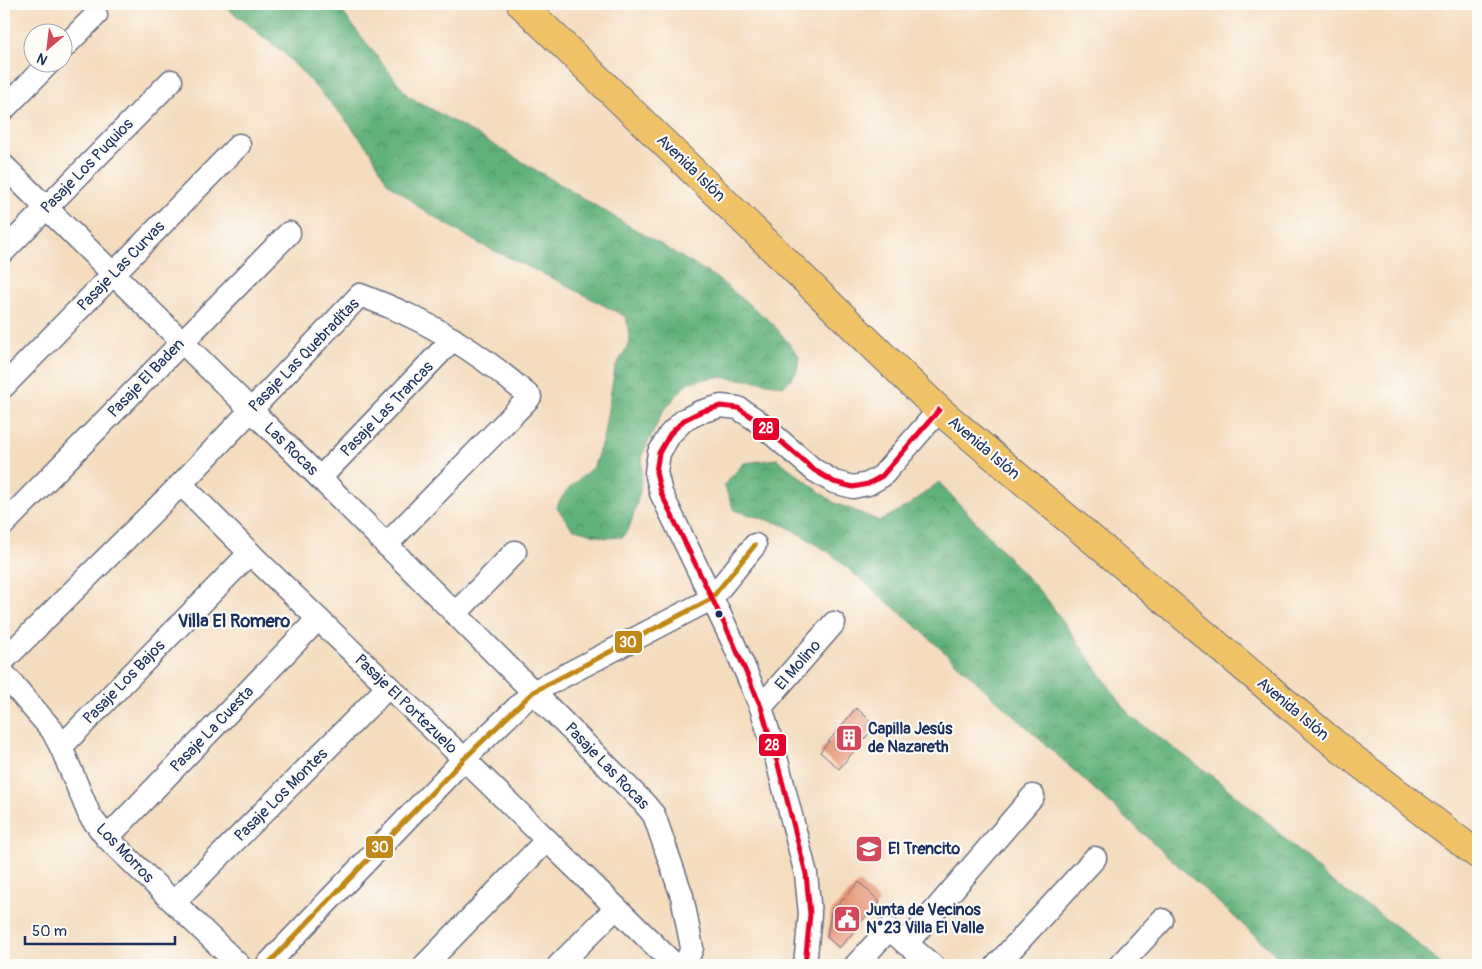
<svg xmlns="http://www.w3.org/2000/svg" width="1482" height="969" font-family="Pangolin,sans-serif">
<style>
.forest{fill:url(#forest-crowns);stroke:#3e706c}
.building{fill:#e69477}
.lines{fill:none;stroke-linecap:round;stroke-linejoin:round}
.minor-casing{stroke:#676c80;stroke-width:25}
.major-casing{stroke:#676c80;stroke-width:30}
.minor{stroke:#fff;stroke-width:22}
.major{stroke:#f1c369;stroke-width:28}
.bus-1-casing{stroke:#fdfcf7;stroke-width:9}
.bus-2-casing{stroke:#fdfcf7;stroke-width:9}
.bus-1{stroke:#c08818;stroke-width:5}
.bus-2{stroke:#e4002b;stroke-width:5}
.bus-dot{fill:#1b2f5e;stroke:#fdfcf7;stroke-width:2}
.labels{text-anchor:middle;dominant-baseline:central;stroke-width:4.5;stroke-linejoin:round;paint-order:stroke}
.street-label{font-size:16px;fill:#1b2f5e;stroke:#fdfcf7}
.poi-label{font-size:16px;font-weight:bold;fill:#1b2f5e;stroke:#fdfcf7;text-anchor:start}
.neighbourhood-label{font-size:18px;font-weight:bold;fill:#1b2f5e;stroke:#fdfcf7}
.line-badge{stroke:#fdfcf7;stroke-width:2}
.badge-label{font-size:14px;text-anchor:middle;font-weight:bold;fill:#fff}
</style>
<defs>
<pattern id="forest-crowns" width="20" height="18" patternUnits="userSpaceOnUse" patternTransform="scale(1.25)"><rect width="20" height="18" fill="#60b07a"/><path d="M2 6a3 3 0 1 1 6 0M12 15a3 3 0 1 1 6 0" fill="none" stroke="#4e9067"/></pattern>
</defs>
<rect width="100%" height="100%" fill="#fdfcf7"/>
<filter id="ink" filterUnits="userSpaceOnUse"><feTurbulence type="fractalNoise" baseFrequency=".02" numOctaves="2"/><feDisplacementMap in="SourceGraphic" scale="10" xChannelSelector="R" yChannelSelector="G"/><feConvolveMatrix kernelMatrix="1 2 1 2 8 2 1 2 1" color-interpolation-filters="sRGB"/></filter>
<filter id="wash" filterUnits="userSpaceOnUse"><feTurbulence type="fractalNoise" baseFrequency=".0096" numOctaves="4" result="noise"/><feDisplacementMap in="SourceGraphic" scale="20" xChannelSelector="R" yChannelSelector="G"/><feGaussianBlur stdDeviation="1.12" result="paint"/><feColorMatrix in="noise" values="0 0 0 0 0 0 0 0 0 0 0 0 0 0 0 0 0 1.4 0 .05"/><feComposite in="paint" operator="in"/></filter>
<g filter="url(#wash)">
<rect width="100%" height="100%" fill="#f4dcbe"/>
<g class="forest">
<polygon points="222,4 336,4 408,96 474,133 715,277 772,323 799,356 797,372 784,386 758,381 717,377 688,382 662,413 643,453 640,492 630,526 623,537 606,538 572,528 556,507 567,490 594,466 603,439 615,368 630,342 626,317 556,280 478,243 423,210 387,182 371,152 340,113 285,54"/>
<polygon points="777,459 833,502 880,521 909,505 939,482 1047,599 1130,716 1215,778 1266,821 1328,879 1401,930 1442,965 1287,965 918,628 829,552 784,525 734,510 724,485 744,463"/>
</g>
<g id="blocks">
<g class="building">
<polygon points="856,708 876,725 839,769 820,752"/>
<polygon points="859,882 880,902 857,926 858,927 839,948 827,937 831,912"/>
</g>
</g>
</g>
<g filter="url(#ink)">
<use href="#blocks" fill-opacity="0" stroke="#676c80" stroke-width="1"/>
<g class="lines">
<g class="minor-casing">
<g id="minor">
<polyline points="62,49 96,15"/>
<polyline points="4,109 50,62"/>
<polyline points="4,166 320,478 644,803 654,815 682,896 692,948 685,965"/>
<polyline points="4,251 171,81"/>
<polyline points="4,386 239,145"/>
<polyline points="320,478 453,339"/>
<polyline points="181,484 256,559 464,759 675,965"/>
<polyline points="4,524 289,233"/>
<polyline points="455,614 515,552"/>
<path d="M4,660L181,484L360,295C376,301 391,307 406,314C451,335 493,364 530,397L386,545"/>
<polyline points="4,674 52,730 61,747 90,816 107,838 239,965"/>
<polyline points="761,707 834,623"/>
<polyline points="61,747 250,553"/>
<polyline points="107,838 318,619"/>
<polyline points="174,902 388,687"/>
<polyline points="906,944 1033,796"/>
<polyline points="267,965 464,759 533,692 711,599 755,545"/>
<polyline points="425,965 547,840"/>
<polyline points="559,965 616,908"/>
<polyline points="805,965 810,914 806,874 777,761 761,707 733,642 661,493 656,472 659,453 670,434 684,420 700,412 721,406 738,408 755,419 814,470 834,482 853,487 868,484 882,476 939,410"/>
<polyline points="856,965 889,929 932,965"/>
<polyline points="997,965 1095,858"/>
<polyline points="1120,965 1162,920"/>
</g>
</g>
<g class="major-casing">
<polyline id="major" points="521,4 939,410 1342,750 1478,855"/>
</g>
<use href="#minor" class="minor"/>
<use href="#major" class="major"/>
<g class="bus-1-casing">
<polyline id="bus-1" points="267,965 464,759 533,692 711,599 755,545"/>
</g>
<g class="bus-2-casing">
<polyline id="bus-2" points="805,965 810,914 806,874 777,761 761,707 733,642 661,493 656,472 659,453 670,434 684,420 700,412 721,406 738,408 755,419 814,470 834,482 853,487 868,484 882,476 939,410"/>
</g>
<use href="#bus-1" class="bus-1"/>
<use href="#bus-2" class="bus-2"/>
</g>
</g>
<defs>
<g id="building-square" transform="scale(1.4375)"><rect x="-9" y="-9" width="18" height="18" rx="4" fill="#d1495b" stroke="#fdfcf7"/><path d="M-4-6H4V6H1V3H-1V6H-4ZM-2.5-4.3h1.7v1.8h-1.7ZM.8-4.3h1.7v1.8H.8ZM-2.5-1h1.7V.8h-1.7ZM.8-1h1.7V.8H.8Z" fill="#fff"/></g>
<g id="school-square" transform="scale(1.4375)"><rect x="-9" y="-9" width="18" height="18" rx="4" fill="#d1495b" stroke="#fdfcf7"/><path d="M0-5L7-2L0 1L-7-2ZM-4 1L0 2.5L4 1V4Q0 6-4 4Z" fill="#fff"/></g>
<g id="civic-square" transform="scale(1.4375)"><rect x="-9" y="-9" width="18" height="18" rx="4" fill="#d1495b" stroke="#fdfcf7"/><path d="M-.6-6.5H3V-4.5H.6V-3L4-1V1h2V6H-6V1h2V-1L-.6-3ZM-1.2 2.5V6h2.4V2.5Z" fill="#fff"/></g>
</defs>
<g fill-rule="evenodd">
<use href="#building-square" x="849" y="738"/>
<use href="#school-square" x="869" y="849"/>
<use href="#civic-square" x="847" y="919"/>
</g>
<circle class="bus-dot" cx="719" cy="614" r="4.5"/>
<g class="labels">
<g class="street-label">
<text transform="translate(87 166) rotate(-46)">Pasaje Los Puquios</text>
<text transform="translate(691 168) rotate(44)">Avenida Islón</text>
<text transform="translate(121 266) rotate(-46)">Pasaje Las Curvas</text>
<text transform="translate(304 355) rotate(-46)">Pasaje Las Quebraditas</text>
<text transform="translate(146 378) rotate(-46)">Pasaje El Baden</text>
<text transform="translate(387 409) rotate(-46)">Pasaje Las Trancas</text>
<text transform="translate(984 448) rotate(40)">Avenida Islón</text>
<text transform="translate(291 449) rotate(44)">Las Rocas</text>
<text transform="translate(798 665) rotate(-49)">El Molino</text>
<text transform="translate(124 682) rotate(-46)">Pasaje Los Bajos</text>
<text transform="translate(406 704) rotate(44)">Pasaje El Portezuelo</text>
<text transform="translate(1293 709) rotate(40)">Avenida Islón</text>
<text transform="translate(212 729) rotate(-46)">Pasaje La Cuesta</text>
<text transform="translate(607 766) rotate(46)">Pasaje Las Rocas</text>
<text transform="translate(281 795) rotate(-45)">Pasaje Los Montes</text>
<text transform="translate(125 853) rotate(46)">Los Morros</text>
</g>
<g class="poi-label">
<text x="868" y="729">Capilla Jesús<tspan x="868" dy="18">de Nazareth</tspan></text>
<text x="888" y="849">El Trencito</text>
<text x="866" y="910">Junta de Vecinos<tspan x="866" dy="18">N°23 Villa El Valle</tspan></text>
</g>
<g class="neighbourhood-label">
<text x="234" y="621">Villa El Romero</text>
</g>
</g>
<g class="line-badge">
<rect x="752" y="417" width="28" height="24" rx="5" fill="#e4002b"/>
<rect x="614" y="630" width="29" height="24" rx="5" fill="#c08818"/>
<rect x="758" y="733" width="29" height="24" rx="5" fill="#e4002b"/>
<rect x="365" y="835" width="29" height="24" rx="5" fill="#c08818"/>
</g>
<g class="badge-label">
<text x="766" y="433">28</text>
<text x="628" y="647">30</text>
<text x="772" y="750">28</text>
<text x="380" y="852">30</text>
</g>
<rect width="1482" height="969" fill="none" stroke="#fdfcf7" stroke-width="20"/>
<g transform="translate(48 48) rotate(208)"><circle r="24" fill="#fdfcf7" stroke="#a3aaba"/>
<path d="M0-4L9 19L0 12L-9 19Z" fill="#d1495b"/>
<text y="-8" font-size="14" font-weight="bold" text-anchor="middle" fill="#1b2f5e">N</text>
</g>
<path d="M25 936v8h150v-8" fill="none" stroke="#1b2f5e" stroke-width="2.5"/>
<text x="32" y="936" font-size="15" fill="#1b2f5e" stroke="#fdfcf7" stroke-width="4" paint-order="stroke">50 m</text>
</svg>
